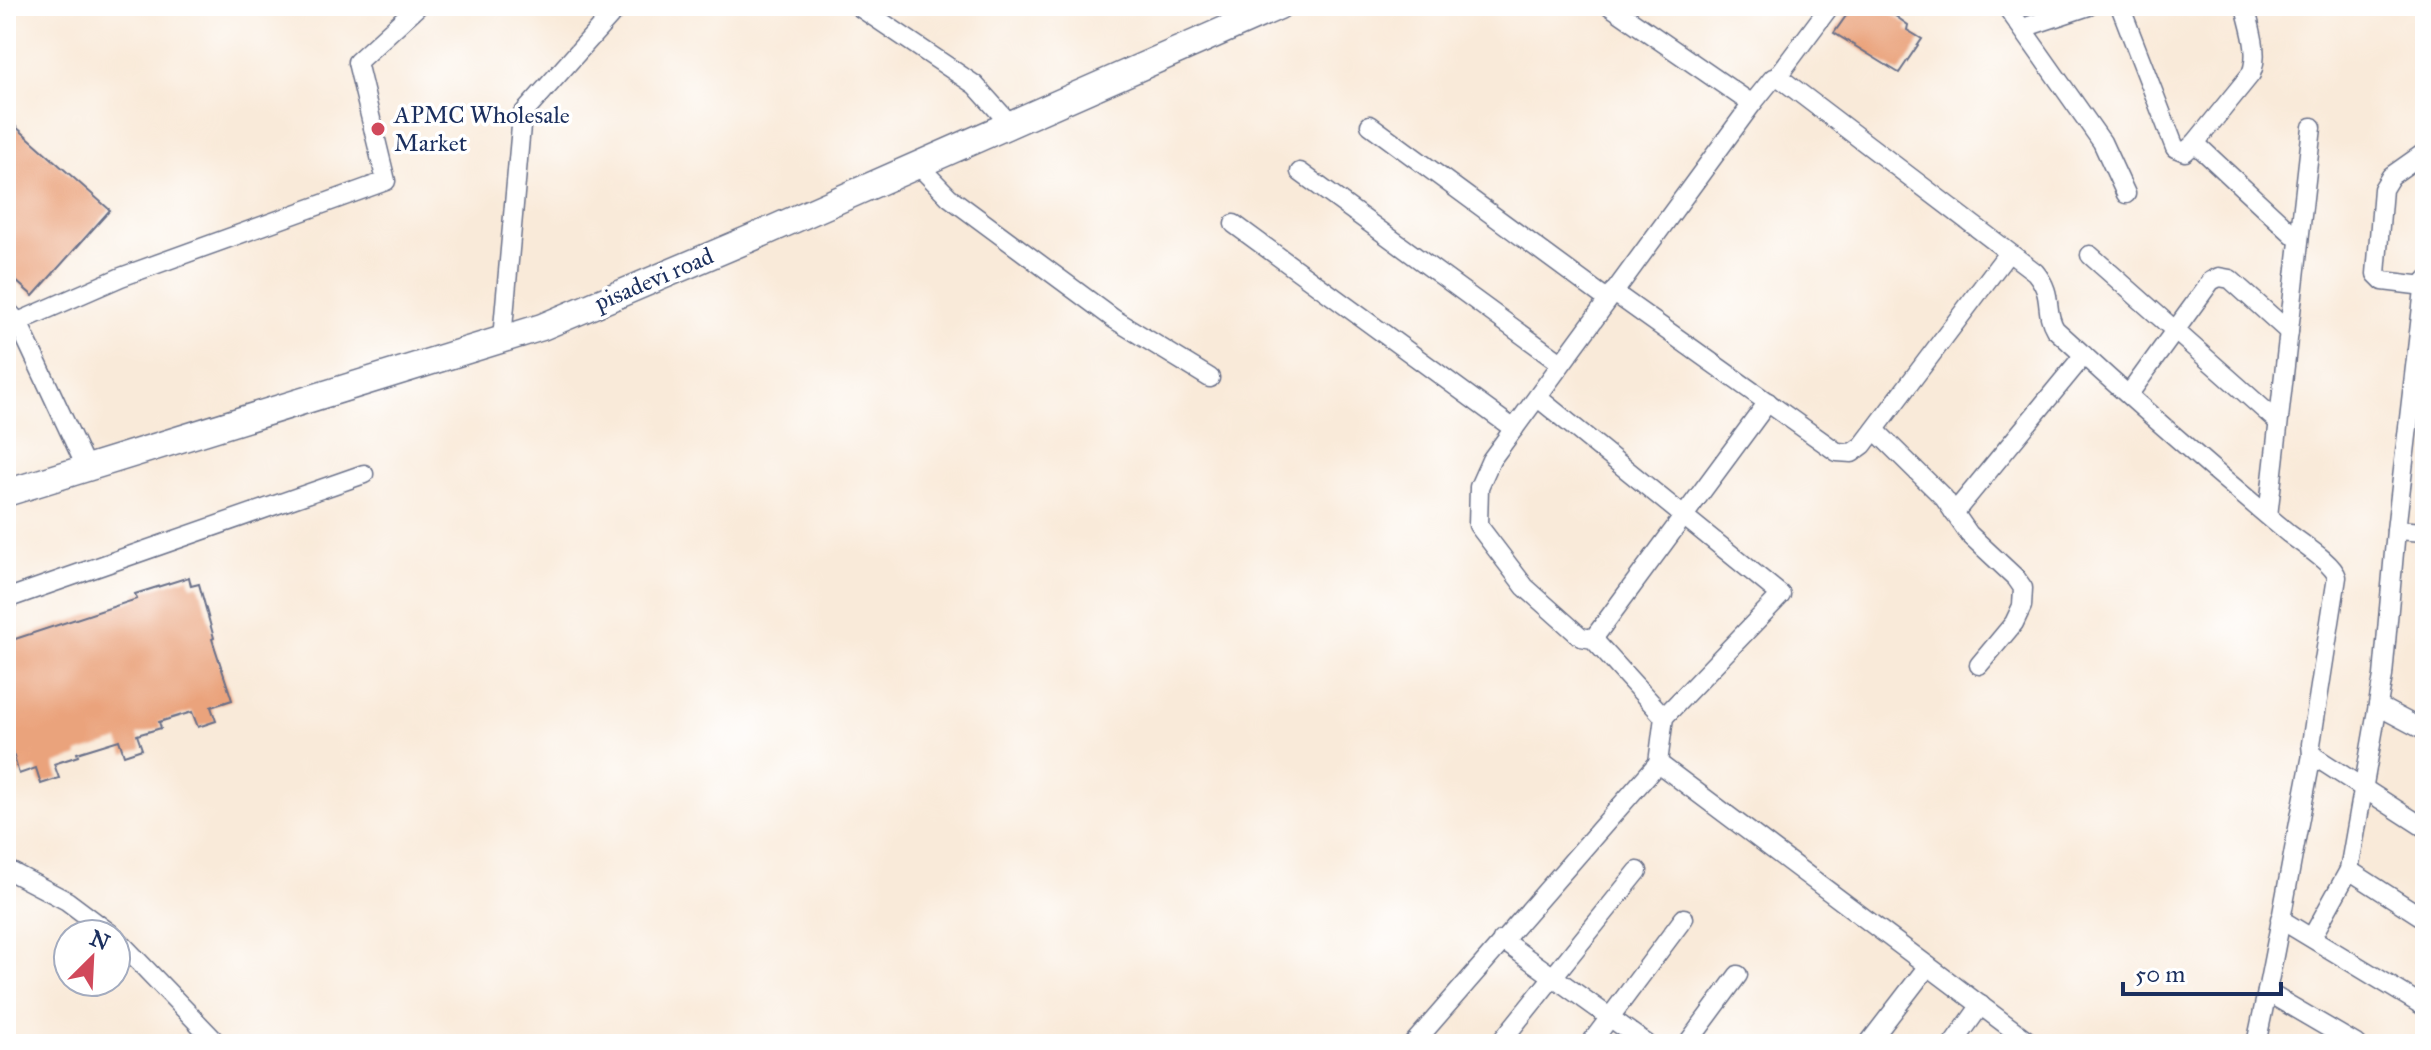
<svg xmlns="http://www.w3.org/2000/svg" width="2431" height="1050" font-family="'IM FELL Great Primer',serif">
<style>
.building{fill:#eaa37c}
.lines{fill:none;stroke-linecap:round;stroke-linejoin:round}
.street-casing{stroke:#697089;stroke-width:21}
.secondary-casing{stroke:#697089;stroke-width:29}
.street{stroke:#fff;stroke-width:18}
.secondary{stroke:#fff;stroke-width:26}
.poi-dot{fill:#d1495b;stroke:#fff;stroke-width:3}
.labels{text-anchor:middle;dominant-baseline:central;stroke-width:7;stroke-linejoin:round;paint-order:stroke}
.poi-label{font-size:24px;fill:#1b2f5e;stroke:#fff;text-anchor:start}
.street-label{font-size:24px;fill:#1b2f5e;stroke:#fff}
</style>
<rect width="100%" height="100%" fill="#fff"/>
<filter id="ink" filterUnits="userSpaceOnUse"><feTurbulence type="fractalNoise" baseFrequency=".0125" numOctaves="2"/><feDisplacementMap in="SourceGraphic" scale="16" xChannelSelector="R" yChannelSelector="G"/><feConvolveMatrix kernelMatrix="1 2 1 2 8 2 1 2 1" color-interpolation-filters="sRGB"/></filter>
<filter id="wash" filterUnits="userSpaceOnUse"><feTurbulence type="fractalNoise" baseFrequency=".006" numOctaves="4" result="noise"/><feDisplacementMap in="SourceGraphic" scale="32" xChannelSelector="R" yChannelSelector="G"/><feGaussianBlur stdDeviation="1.8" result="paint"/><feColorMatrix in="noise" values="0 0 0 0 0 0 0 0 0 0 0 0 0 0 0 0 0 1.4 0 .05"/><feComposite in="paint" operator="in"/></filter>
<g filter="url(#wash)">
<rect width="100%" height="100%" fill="#f9ead9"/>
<g id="blocks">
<g class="building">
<polygon points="1853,6 1881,6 1908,25 1907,30 1922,39 1899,73 1834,33"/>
<polygon points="6,118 110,210 33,296 6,272"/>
<polygon points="189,577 191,586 199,584 214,638 212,639 232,700 211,707 216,721 198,727 192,712 159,722 161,728 137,735 142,749 124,755 119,740 77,753 78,756 54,764 59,778 41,784 36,768 19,774 6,730 6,642 137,599 135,594"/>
</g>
</g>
</g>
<g filter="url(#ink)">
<use href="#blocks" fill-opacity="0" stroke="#697089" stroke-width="2"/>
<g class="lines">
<g class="street-casing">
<g id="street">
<polyline points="858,6 975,85 1011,125"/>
<path d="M1610,6L1752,104L1773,78H1780L2035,272C2055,296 2043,309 2055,329C2131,399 2209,467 2288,533C2302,544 2333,563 2337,577L2311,744L2312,755L2425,828"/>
<polyline points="2006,6 2102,142 2126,194"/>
<path d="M2120,6L2175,148L2185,152L2195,143L2251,74C2260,53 2250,28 2245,6"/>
<polyline points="2023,28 2089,6"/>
<polyline points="1777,77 1830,6"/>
<polyline points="1370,125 1608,300"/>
<polyline points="2195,143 2299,240"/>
<polyline points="918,165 949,197 1114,319 1210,378"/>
<polyline points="1300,172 1561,363"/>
<polyline points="1234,224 1514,429"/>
<polyline points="2090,255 2278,422"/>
<polyline points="2424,286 2383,281 2376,274 2383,189 2391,176 2425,152"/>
<polyline points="1613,292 1837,452 1852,453 1863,445 2008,253"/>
<polyline points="6,309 18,322 87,469"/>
<polyline points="18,322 121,277 386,181 357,62 418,6"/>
<polyline points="502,339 522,115 619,6"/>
<polyline points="2129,394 2211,281 2219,277 2230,279 2289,332"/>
<polyline points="1537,397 1781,595 1664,717 1593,639 1581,637 1525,587 1478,525 1479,487 1491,460 1752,104"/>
<polyline points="1875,430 1944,498 1969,534 2016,578 2023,588 2022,606 2014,623 1979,665"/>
<polyline points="1954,513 2084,355"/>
<polyline points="2268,516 2312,127"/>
<polyline points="2396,530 2425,532"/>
<polyline points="6,599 364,474"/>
<polyline points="1593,639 1768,402"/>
<polyline points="2378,706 2425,731"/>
<polyline points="1658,763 2032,1044"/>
<polyline points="6,869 67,901 111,934"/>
<polyline points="2349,870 2425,919"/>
<polyline points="2280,919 2425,1007"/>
<polyline points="2312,937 2349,870 2383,676 2396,530 2425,281"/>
<polyline points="116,938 218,1044"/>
<polyline points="1502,940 1647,1044"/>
<polyline points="2267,992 2356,1044"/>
<polyline points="1413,1044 1658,763 1664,717"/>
<polyline points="1499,1044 1638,871"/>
<polyline points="1590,1044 1684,918"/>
<polyline points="1687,1044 1738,975"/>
<polyline points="1868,1044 1928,966"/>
<polyline points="1953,1044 1981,1005"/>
<path d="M2256,1044C2277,948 2293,851 2312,755"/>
</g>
</g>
<g class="secondary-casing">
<polyline id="secondary" points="6,493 542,327 768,231 1279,6"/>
</g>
<use href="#street" class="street"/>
<use href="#secondary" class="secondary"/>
</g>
</g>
<circle class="poi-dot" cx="378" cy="129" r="8"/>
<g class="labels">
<g class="poi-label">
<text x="394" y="115">APMC Wholesale<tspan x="394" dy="28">Market</tspan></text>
</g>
<g class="street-label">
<text transform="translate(654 279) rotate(-23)">pisadevi road</text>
</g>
</g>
<rect width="2431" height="1050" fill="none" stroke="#fff" stroke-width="32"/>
<g transform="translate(92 958) rotate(24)"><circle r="38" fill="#ffffff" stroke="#a4acbf" stroke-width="2"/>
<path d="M0-6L14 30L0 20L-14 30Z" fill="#d1495b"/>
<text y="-12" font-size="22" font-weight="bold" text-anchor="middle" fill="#1b2f5e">N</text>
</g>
<path d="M2123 982v12h158v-12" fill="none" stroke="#1b2f5e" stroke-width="4"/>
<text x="2135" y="982" font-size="24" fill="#1b2f5e" stroke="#ffffff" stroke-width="6" paint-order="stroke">50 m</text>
</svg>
